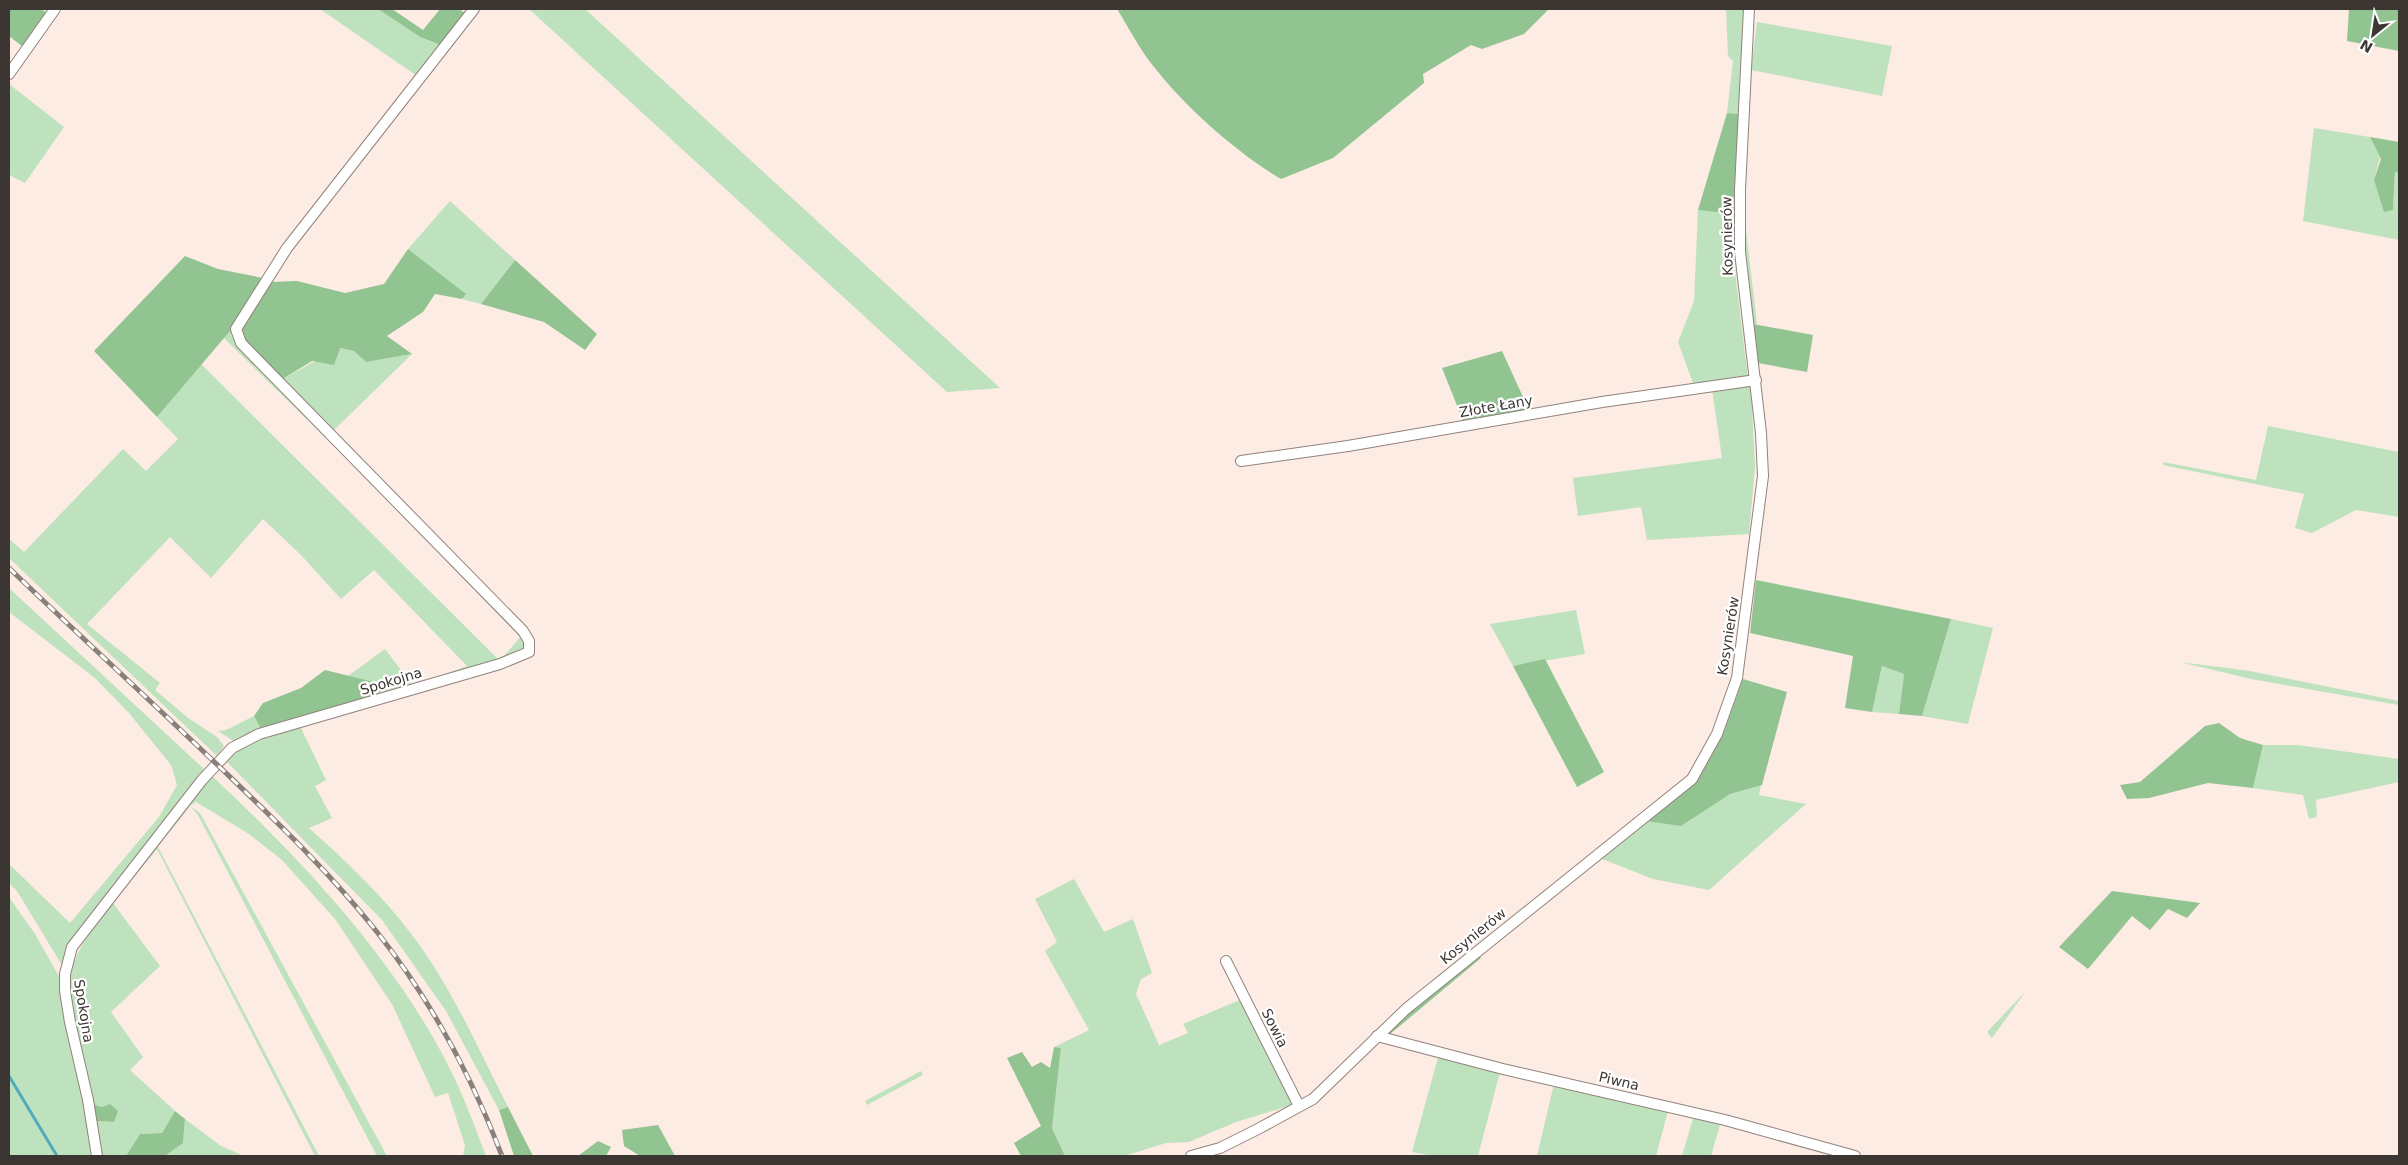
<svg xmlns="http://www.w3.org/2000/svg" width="2408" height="1165" font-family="'DejaVu Sans',sans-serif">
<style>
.green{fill:#bee2bd}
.forest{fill:#92c492}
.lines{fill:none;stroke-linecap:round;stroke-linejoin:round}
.stream{stroke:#51acba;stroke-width:3}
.minor-casing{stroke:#91827b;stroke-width:12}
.minor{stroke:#fff;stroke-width:10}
.rail-casing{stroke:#8a807b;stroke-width:5}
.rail{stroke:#fff;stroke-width:3;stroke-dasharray:9;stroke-linecap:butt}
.labels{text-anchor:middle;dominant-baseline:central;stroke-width:4.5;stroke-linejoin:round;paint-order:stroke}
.street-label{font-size:14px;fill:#3c3633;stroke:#fff}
</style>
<rect width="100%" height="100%" fill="#fcece4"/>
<g class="green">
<polygon points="320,9 378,9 420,37 441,45 417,76"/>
<polygon points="529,9 585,9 1000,388 947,392"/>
<polygon points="1726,9 1745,9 1739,114 1727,113 1733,61 1728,56"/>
<polygon points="1757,22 1892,46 1882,96 1751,70"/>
<polygon points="9,84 64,127 25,183 9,175"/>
<polygon points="2314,128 2370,137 2380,157 2374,180 2393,210 2395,172 2399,173 2399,240 2303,221"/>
<polygon points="450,201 515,260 481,304 462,299 465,294 408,249"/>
<polygon points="1743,205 1757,324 1753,324 1743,242"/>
<polygon points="1698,210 1733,214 1735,272 1748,378 1694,386 1678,342 1694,301"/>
<path d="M235,324L233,333L236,342L525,639C526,644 525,648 521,653C507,665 400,690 375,697L378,683L348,676L385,649L413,686L467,666L374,570L341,599L301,555L263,519L211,578L170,537L87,624L160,683L155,690L188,718L217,737L224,746L217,756L9,558V539L24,552L123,449L146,471L178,439L157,417L201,364L498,659L506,654L520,637L357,469L224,338Z"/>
<polygon points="339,348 354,351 366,362 412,354 333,431 281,380"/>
<polygon points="1751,385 1755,467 1749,534 1647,540 1641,507 1578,516 1573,478 1722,458 1712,389"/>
<polygon points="2268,426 2399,452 2399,517 2356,510 2312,533 2295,528 2304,494 2163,465 2163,462 2256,480"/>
<polygon points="9,588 205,770 86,923 63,967 17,891 9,883 9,864 70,923 159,817 177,785 171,765 129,713 95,678 9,612"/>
<polygon points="1576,610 1585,654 1513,666 1490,624"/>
<polygon points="1951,619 1993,628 1968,724 1922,716"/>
<polygon points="2180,662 2250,671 2399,701 2399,705 2251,679"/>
<polygon points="1882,666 1904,674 1899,714 1872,712"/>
<polygon points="254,716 262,731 235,742 218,731 226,730"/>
<path d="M300,726L326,780L315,786L332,818L309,828C345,860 383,896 412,935C450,984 480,1052 508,1107L499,1110L446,1011L382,920L226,761C247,741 274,735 300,726Z"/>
<polygon points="2263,745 2298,745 2399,759 2399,782 2316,800 2317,817 2309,819 2303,795 2253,788"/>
<path d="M212,776C301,859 395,959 450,1069C464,1097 475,1127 486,1156H463L465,1145L448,1093L435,1097L392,1004L335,919L282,860L249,834L196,802L190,806L200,813L387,1156H377L198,815L190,806L158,847L319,1156H315L157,849L113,903L160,966L111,1012L143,1057L130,1070L175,1111L162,1133L140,1134L126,1156H101L96,1121L114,1122L102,1107L93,1104L69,998C67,967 81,943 100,920V915L191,798Z"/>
<polygon points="1761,785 1759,795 1806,804 1709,890 1653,879 1597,857 1646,821 1681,825 1730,794"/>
<polygon points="1074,879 1104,932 1133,919 1152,973 1141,979 1136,994 1159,1045 1188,1033 1183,1024 1242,999 1295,1104 1236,1122 1189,1142 1166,1143 1124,1156 1065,1156 1052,1128 1061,1048 1054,1047 1089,1030 1045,951 1057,942 1035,899"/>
<polygon points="9,897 35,934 61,980 94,1156 9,1156"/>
<polygon points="2026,991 1992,1038 1987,1032"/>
<polygon points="1439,1054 1500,1072 1478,1156 1433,1156 1412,1152"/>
<polygon points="921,1071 923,1075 867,1105 865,1101"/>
<polygon points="1554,1084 1668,1111 1656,1156 1537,1156"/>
<polygon points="1694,1115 1721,1121 1711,1156 1682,1156"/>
<polygon points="185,1119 221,1146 244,1156 165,1156 183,1143"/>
</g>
<g class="forest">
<polygon points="9,9 41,9 47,13 23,47 9,36"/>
<polygon points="378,9 392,9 423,30 440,9 459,9 465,13 441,45 420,37"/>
<path d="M1117,9H1549L1524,34L1482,49L1471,45L1423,74L1424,83L1333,158L1281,179C1236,152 1187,109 1154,67C1140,50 1129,28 1117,9Z"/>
<polygon points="2349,9 2399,9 2399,51 2347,41"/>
<polygon points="1727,113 1739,114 1733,214 1698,210"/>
<polygon points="2370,137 2399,142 2399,173 2395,172 2393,210 2384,212 2374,180 2381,159"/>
<polygon points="408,249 466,294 462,299 435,294 423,312 387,336 412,354 366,362 354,351 340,348 334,365 312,361 281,380 243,339 241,325 269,282 297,281 345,293 384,284"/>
<polygon points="185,256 218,269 263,278 230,331 157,417 94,351"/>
<polygon points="515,260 597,334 585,350 544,322 481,304"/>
<polygon points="1753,324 1813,335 1807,372 1758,363"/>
<polygon points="1502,351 1529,410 1464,423 1442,368"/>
<polygon points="1756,580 1951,619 1922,716 1899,714 1904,674 1882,666 1872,712 1845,708 1853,656 1750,633"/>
<polygon points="1545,659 1604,772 1577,787 1513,666"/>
<polygon points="325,670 378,683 375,697 262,731 254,716 263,703 301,688"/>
<polygon points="1743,679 1787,692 1762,785 1730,794 1681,826 1646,821 1710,756 1725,729"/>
<polygon points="2219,723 2240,738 2263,745 2253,788 2208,783 2149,798 2127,799 2120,785 2140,782 2205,726"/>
<polygon points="2112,891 2200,903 2187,918 2168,909 2150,930 2132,916 2088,969 2059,947"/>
<polygon points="1476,954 1481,958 1389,1035 1382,1035"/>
<polygon points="1054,1047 1061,1048 1052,1128 1065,1156 1021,1156 1014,1143 1041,1126 1007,1058 1022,1052 1032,1067 1041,1062 1050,1068"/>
<polygon points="93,1104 102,1107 110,1104 118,1111 114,1122 96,1121"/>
<polygon points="508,1107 533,1156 514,1156 499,1110"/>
<polygon points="175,1111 185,1119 183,1143 165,1156 126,1156 140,1134 162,1133"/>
<polygon points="658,1125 675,1156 640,1156 624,1146 622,1130"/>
<polygon points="598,1141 611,1147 606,1156 578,1156"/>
</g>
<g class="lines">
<polyline class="stream" points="9,1076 57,1156"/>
<g class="minor-casing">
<g id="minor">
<polyline points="9,74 55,9"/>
<polyline points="1241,461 1348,446 1602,402 1756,380"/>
<polyline points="1226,961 1299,1106"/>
<polyline points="1377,1036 1503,1069 1725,1120 1855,1156"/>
<polyline points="97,1156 88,1100 70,1022 65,991 65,974 72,947 202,780 232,748 259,734 500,664 529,652 529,641 523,631 241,343 236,329 287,248 474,9"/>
<polyline points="1191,1156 1220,1148 1258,1129 1313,1099 1406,1009 1692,779 1717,734 1737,678 1763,476 1761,433 1740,252 1740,189 1749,9"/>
</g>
</g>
<use href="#minor" class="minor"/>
<g class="rail-casing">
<path id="rail" d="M9,568C81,637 155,705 227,774C280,825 332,875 377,932C430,999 472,1077 502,1156"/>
</g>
<use href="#rail" class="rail"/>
</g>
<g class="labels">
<g class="street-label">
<text transform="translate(1727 236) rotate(-91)">Kosynierów</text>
<text transform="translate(1496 406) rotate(-10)">Złote Łany</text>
<text transform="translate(1728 636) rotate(-81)">Kosynierów</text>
<text transform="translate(391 681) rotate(-17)">Spokojna</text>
<text transform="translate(1473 936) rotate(-39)">Kosynierów</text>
<text transform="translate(84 1011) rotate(81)">Spokojna</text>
<text transform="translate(1275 1028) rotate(63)">Sowia</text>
<text transform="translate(1619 1081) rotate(13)">Piwna</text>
</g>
</g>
<rect width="2408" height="1165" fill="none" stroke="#3c3633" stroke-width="20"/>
<g transform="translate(2373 35) rotate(210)" stroke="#ffffff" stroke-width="4" paint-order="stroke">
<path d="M0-4L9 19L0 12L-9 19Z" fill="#3c3633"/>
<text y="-8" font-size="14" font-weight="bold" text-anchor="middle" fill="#3c3633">N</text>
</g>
</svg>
